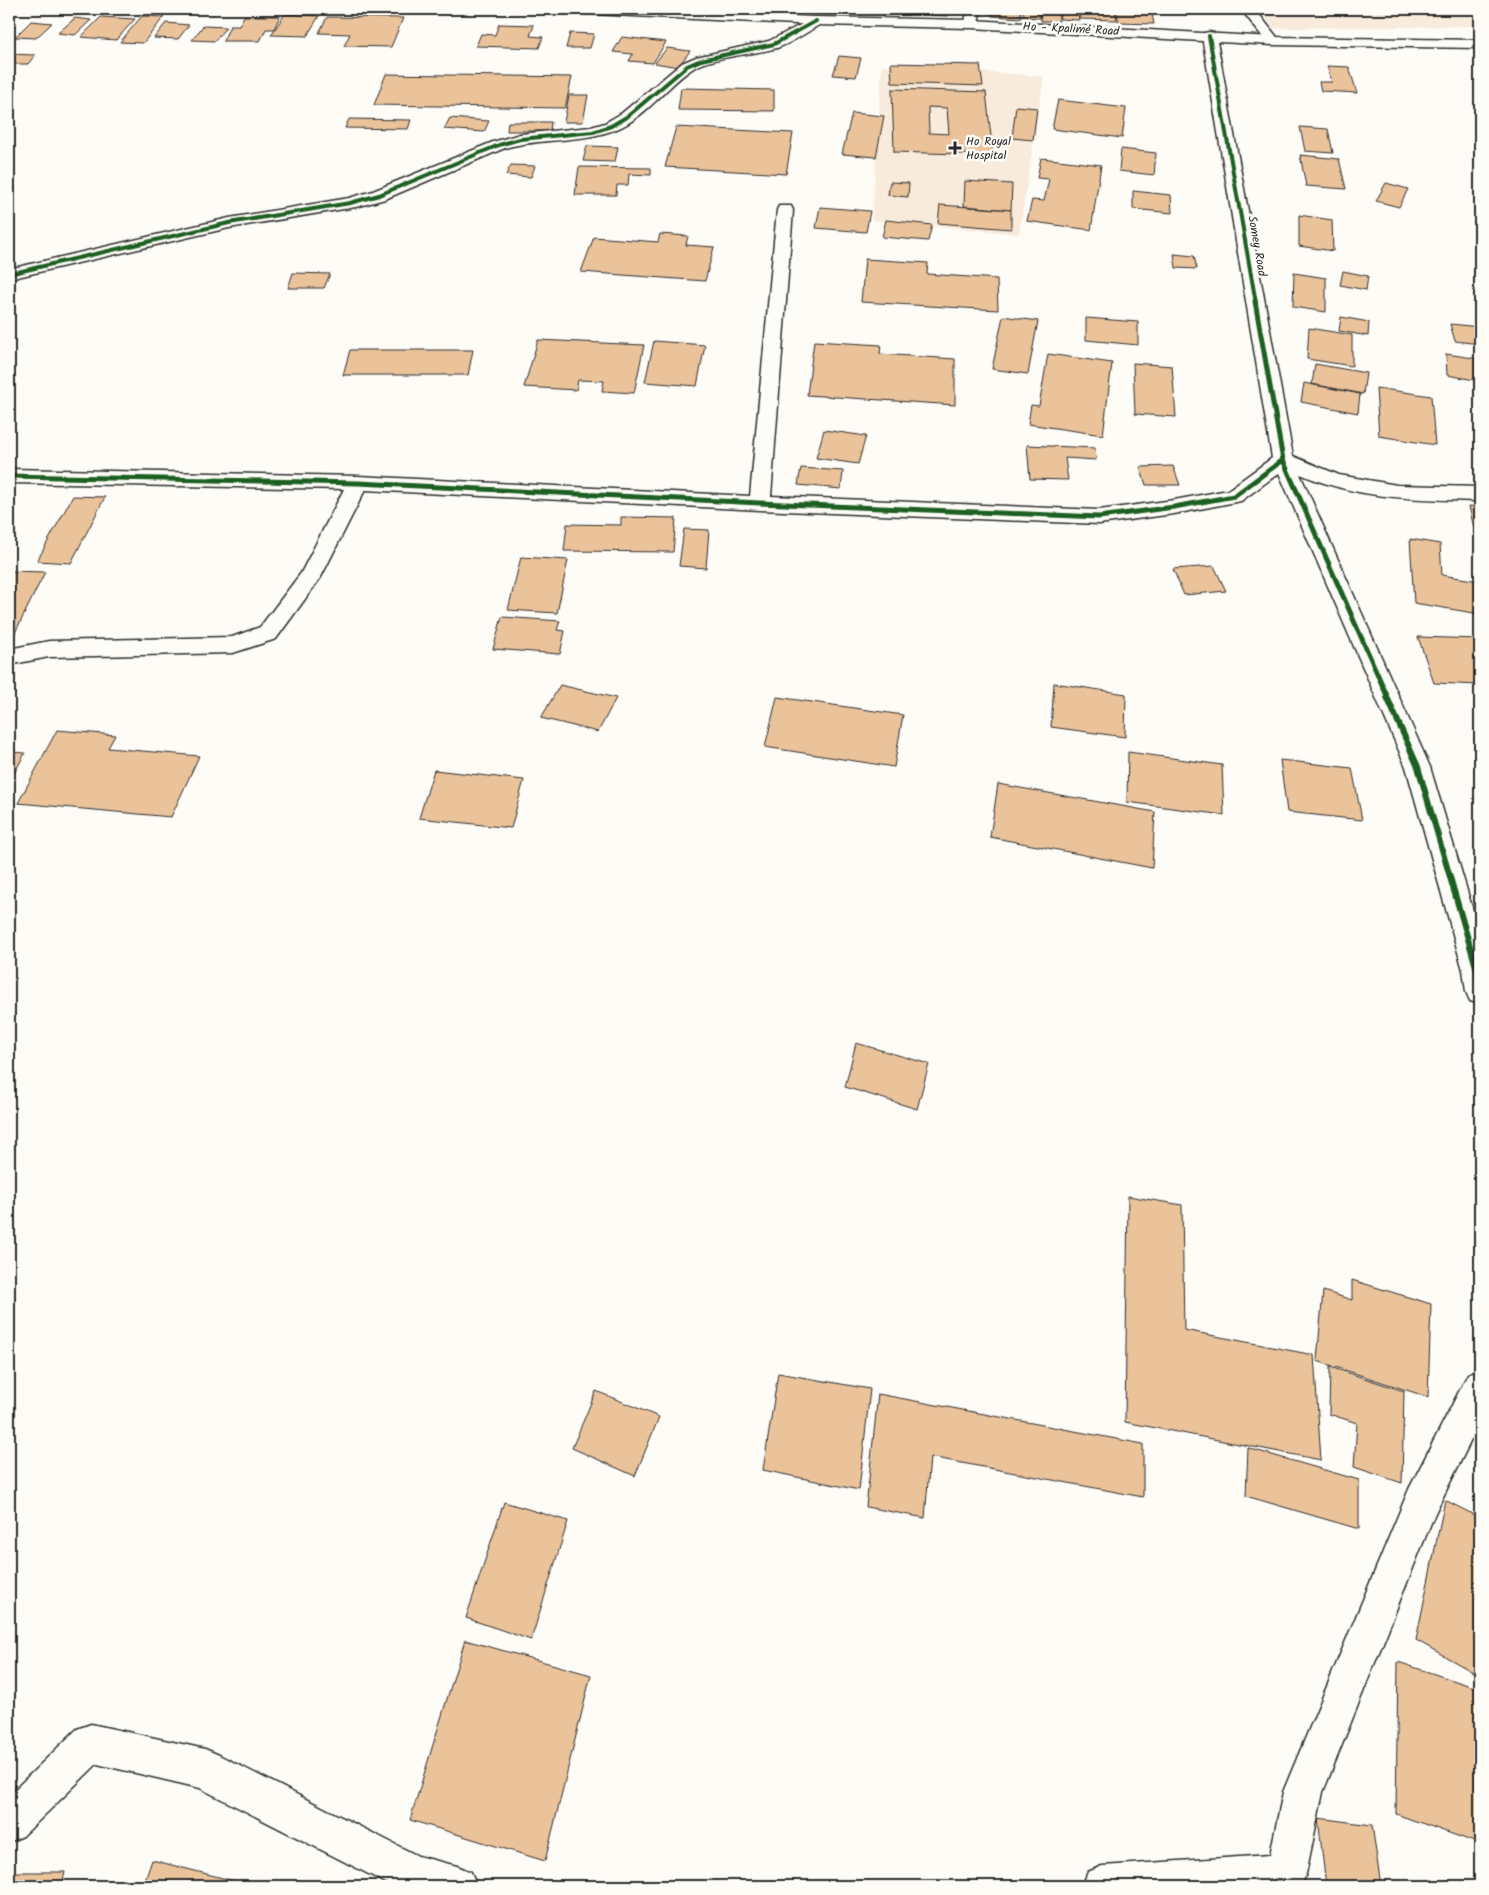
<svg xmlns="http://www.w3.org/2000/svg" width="1489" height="1895" font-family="Kalam,sans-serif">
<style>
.built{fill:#f8ebdb}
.building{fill:#ebc39b;stroke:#2b2b2b;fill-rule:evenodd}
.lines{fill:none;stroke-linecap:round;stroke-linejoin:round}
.minor-casing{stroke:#2b2b2b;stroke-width:3}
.major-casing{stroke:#2b2b2b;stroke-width:3}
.minor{fill:#fdfcf7;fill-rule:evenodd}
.major{fill:#fdfcf7;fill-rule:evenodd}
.cycleway-far2-casing{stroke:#fdfcf7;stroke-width:5.5}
.cycleway-far1-casing{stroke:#fdfcf7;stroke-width:8}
.cycleway-casing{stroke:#fdfcf7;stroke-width:9}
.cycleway-far2{stroke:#1b5e20;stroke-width:4}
.cycleway-far1{stroke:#1b5e20;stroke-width:5}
.cycleway{stroke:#1b5e20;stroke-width:6}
.poi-dot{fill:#2b2b2b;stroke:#fdfcf7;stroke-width:2}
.labels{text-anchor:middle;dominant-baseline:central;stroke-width:5;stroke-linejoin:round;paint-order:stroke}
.far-street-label{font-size:12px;fill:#2b2b2b;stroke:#fdfcf7}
.far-poi-label{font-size:12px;fill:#2b2b2b;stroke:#fdfcf7;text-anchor:start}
</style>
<rect width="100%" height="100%" fill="#fdfcf7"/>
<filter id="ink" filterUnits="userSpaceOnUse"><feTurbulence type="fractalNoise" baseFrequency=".02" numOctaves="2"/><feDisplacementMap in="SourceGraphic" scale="10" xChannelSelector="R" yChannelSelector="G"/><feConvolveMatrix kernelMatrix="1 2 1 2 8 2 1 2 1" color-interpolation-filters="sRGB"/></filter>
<g filter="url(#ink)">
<g class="built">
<polygon points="1260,9 1480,9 1480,26 1273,28"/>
<polygon points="882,65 1044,76 1019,234 872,220"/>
</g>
<g class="building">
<polygon points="777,9 797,9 797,12 777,11"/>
<rect x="882" y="9" width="26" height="6"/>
<polygon points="931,9 949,9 948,16 930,15"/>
<polygon points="977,9 1021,9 1021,18 992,16 992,13 977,12"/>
<polygon points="1023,9 1039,9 1040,18 1024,17"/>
<polygon points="1040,9 1058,9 1059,21 1041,21"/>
<polygon points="1059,9 1077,9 1079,20 1060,19"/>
<polygon points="1078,9 1115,9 1117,20 1080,19"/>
<polygon points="1116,9 1151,9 1154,24 1119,23"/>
<polygon points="285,14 319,16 307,36 271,35"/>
<polygon points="142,16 164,17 143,43 120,42"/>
<polygon points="244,16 280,16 274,29 266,29 260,41 223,41 230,26 239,26"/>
<polygon points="101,17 135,19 116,40 81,37"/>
<polygon points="327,17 403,18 391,47 344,46 350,34 319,33"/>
<polygon points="75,18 91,20 75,35 58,33"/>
<polygon points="31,21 52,23 36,38 15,37"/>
<polygon points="166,23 189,25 178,39 154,38"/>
<polygon points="499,24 534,25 530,36 543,37 539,48 476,46 481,34 495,35"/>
<polygon points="203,26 226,27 215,41 192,40"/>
<polygon points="570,33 594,34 590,48 566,48"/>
<polygon points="622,37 666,42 653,63 629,61 633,54 613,52"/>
<polygon points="667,48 690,51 678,67 655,63"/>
<polygon points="9,54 35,55 28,64 9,64"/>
<polygon points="839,56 861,58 856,77 833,75"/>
<polygon points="891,63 980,65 983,86 892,83"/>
<polygon points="1327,66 1349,67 1357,93 1321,91 1319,82 1332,82"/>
<polygon points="386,74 572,77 565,108 374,105"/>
<polygon points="681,88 774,90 774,111 678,110"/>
<path d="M892,89L986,92L993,155L894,152ZM928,107L947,108L949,134L929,133Z"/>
<polygon points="569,95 588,95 583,122 564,122"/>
<polygon points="1058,100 1126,108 1122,138 1052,129"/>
<polygon points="1016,106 1037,108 1033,140 1012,138"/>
<polygon points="852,113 884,116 876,157 842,154"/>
<polygon points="450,118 489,121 484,132 444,129"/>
<polygon points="349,119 411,120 408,129 345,128"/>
<polygon points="508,122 551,122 550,131 507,131"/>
<polygon points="676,127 793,133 786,174 665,167"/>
<polygon points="1300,127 1328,129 1333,153 1305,151"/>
<polygon points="587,146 618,147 615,162 583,161"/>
<polygon points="1121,149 1156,153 1154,175 1119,171"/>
<polygon points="1300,155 1339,159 1346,189 1306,186"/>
<polygon points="1041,158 1101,165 1091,230 1027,221 1032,200 1044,201 1049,179 1037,178"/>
<polygon points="511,165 535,166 531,177 506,175"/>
<polygon points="579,167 651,168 651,175 629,174 628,185 617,185 616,195 575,195"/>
<polygon points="965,181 1012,184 1011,210 964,206"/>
<polygon points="890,182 909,183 908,197 888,195"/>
<polygon points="1386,183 1408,189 1399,207 1376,201"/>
<polygon points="1133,191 1171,195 1172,213 1133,209"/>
<polygon points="940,205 1011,210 1011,229 938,223"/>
<polygon points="820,207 870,211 866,232 816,228"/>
<polygon points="1299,215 1332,220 1333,251 1299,246"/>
<polygon points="886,220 932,225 928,241 882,237"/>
<polygon points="660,234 688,236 686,245 714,247 705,281 581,272 594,237 658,242"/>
<polygon points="1174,254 1194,256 1197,269 1176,268"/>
<polygon points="865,259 928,263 927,274 997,279 998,310 861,302"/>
<polygon points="1343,271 1368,276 1366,290 1340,285"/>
<polygon points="293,273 330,274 324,288 288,288"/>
<polygon points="1294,273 1326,278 1326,312 1293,307"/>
<polygon points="1003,316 1038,321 1028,374 992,369"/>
<polygon points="1341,317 1369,322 1368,336 1339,331"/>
<polygon points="1086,318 1138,322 1138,345 1086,340"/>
<polygon points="1450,324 1480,327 1480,344 1455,341"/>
<polygon points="1309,328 1352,335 1352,366 1307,359"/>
<polygon points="538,340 644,345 634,393 602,391 604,381 578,380 576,390 524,387"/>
<polygon points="654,341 705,345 697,386 645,382"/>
<polygon points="814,341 881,345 880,354 955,359 955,405 807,395"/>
<polygon points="350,350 473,350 468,375 343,375"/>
<polygon points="1048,354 1112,363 1103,435 1028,424 1031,405 1039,406"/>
<polygon points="1446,354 1480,359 1480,381 1447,375"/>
<polygon points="1133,363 1172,366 1176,417 1135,414"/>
<polygon points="1315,364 1366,373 1363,394 1312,384"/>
<polygon points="1304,383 1360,394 1358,413 1301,402"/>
<polygon points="1376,388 1431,396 1435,445 1379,436"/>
<polygon points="824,430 866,436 858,464 816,458"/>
<polygon points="1027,445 1095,448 1096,460 1065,458 1068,480 1030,479"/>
<polygon points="1173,466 1180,485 1146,485 1140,467"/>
<polygon points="801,468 843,471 841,489 798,485"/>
<polygon points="73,496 105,497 71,563 37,561"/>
<polygon points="1469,506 1480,507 1480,533 1475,533"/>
<polygon points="621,517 676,518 673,552 564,551 567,524 621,525"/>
<polygon points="684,529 709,530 706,568 679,566"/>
<polygon points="1410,539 1440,544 1442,575 1479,581 1480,614 1414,603"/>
<polygon points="521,557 568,560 557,613 508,610"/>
<polygon points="1214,566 1226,591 1184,595 1173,569"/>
<polygon points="9,571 45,572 9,645"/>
<polygon points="502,617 560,621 557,630 565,631 560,654 493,649"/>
<polygon points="1418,637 1480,639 1480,685 1434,683"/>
<polygon points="1054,683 1126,694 1125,737 1051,727"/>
<polygon points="560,685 616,698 598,732 541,718"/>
<polygon points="777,697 903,715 894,767 765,747"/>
<polygon points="57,730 115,735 108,748 199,756 171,817 18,803"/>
<polygon points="9,752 25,753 9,783"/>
<polygon points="1128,752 1222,765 1224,815 1127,802"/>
<polygon points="1280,760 1352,768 1362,820 1287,812"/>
<polygon points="434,770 524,780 511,828 419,818"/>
<polygon points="998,784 1155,812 1152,868 990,837"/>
<polygon points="856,1043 929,1064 917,1109 845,1087"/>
<polygon points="1128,1196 1182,1205 1184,1330 1314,1355 1321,1460 1125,1422"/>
<polygon points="1352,1280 1431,1304 1428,1397 1317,1361 1323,1291 1352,1300"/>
<polygon points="1330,1367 1404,1391 1402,1483 1354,1467 1357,1423 1329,1414"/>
<polygon points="778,1373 870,1389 859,1490 763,1470"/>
<polygon points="596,1391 659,1417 635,1476 572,1448"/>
<polygon points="878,1394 1143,1444 1143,1497 930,1457 925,1518 866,1507"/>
<polygon points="1248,1448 1359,1480 1359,1529 1246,1496"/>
<polygon points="1445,1500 1480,1518 1480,1676 1416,1640"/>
<polygon points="504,1502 568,1521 531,1640 466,1618"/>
<polygon points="465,1640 591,1675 545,1861 410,1820"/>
<polygon points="1398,1662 1480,1689 1480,1844 1396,1814"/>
<polygon points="1318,1818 1372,1825 1381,1886 1326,1886"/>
<polygon points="152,1860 254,1886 143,1886"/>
<polygon points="9,1872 65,1872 62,1886 9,1886"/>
</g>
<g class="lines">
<g class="minor-casing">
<g id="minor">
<polygon points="967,9 981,9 977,27 967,27 965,24"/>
<polygon points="1241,9 1255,9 1280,41 1278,44 1268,44"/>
<path d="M816,17L821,18L823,21L821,24C807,32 792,43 777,48C753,55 713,56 692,69C665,87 645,119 614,130C579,143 540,138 505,148L385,199L356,207L229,228L9,279V269L229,218L349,198L373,191L493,142L520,134L591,127L605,123L622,113L682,63L696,57L769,41Z"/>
<path d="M1209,32L1214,33L1216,36L1293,456L1339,475L1397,485L1480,487V501C1415,499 1361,500 1300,474L1430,767L1480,934V1004L1470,1001L1466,992L1463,970L1406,767L1279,473L1241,501L1174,514L1099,524L760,510L365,490L321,577L276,639L233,653L49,657L9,665V649L49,641L232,637L260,627L301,573L344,489L9,483V469L358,476L750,496L777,210L779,206H791L793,210L771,496L1099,510L1174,500L1228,490L1272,458L1202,36L1204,33Z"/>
<polygon points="1480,1369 1480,1422 1435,1513 1323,1792 1306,1874 1301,1886 1082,1886 1088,1872 1102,1866 1270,1855 1283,1792 1409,1489 1468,1374"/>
<polygon points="91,1724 205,1749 219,1755 418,1856 457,1866 471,1872 477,1886 392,1886 200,1788 97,1764 23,1836 9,1842 9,1795 77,1729"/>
</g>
</g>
<g class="major-casing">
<polygon id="major" points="565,9 653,9 816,17 972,20 1273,37 1480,40 1480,48 1273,45 972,28 816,25 572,13"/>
</g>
<use href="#minor" class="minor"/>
<use href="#major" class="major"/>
<g class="cycleway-far2-casing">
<g id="cycleway-far2">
<polyline points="1209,36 1256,303"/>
<polyline points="9,274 229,223 350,203 379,195 499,145 520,139 593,132 611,126 628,116 687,66 701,60 774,44 816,21"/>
</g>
</g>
<g class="cycleway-far1-casing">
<g id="cycleway-far1">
<polyline points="1255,301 1283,460 1388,698"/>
<polyline points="9,476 358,483 760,503 1099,517 1174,507 1234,496 1283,460"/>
</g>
</g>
<g class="cycleway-casing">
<polyline id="cycleway" points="1387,697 1418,767 1477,970 1480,992"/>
</g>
<use href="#cycleway-far2" class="cycleway-far2"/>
<use href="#cycleway-far1" class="cycleway-far1"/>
<use href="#cycleway" class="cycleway"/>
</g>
</g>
<path class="poi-dot" d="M952.5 140.5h5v5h5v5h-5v5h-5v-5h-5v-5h5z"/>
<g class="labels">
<g class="far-street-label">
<text transform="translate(1071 29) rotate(3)">Ho - Kpalimé Road</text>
<text transform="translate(1257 246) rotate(80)">Somey Road</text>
</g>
<g class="far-poi-label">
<text x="966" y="141">Ho Royal<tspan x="966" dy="14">Hospital</tspan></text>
</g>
</g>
<rect width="1489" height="1895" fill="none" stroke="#fdfcf7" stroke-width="30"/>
<rect x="15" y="15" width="1459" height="1865" fill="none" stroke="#2b2b2b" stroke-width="2" filter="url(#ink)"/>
</svg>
